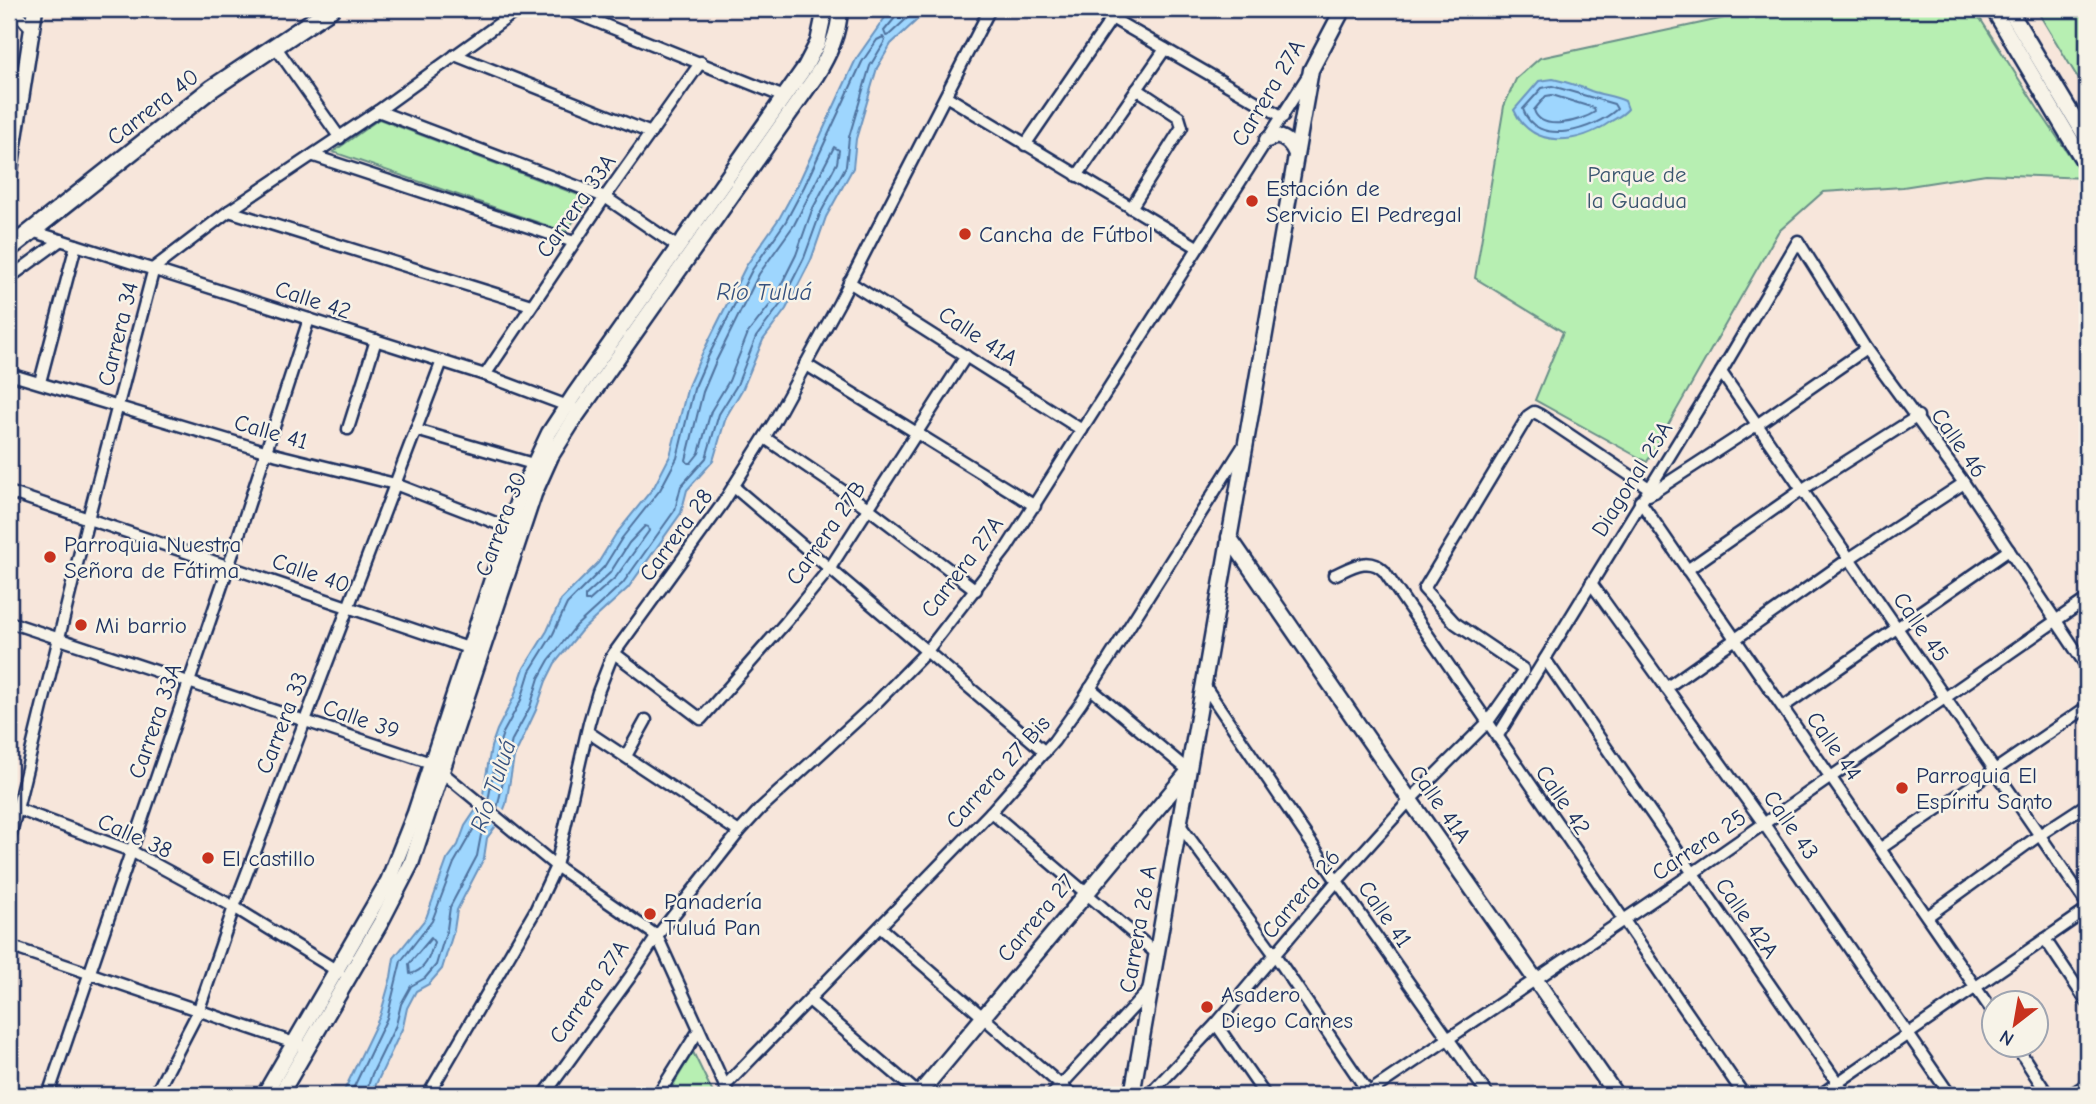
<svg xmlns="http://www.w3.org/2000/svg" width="2096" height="1104" font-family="'Comic Neue',sans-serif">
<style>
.green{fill:#b7efb2;stroke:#698f88;stroke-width:2}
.water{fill:#9ed6fe;stroke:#6a93be;stroke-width:2}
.pier{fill:#f7e6db}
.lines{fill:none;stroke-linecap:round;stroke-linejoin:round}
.shore{stroke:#4f729e;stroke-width:2}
.street-casing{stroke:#1b2f5e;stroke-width:15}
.secondary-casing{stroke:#1b2f5e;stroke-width:19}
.primary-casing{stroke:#1b2f5e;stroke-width:21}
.street{stroke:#f7f3e8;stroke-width:10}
.secondary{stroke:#f7f3e8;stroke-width:14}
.primary{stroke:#f7f3e8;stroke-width:16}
.poi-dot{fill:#c8321e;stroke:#f7f3e8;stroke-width:2.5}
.labels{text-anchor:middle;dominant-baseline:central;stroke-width:5;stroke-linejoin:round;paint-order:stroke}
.street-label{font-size:23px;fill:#1b2f5e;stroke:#f7f3e8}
.park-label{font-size:23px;fill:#3a556f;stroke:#f7f3e8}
.poi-label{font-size:23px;fill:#1b2f5e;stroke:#f7f3e8;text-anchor:start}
.water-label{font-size:24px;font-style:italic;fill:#35507e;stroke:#f7f3e8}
</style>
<rect width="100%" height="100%" fill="#f7e6db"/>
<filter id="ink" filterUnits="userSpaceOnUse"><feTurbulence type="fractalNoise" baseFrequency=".0143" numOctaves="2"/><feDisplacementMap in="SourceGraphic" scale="14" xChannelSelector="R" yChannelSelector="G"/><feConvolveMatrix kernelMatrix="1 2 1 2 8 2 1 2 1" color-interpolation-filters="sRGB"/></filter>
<g filter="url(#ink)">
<g class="green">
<polygon points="1766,9 1974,9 2038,109 2085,178 1986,174 1903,187 1823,192 1778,232 1647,462 1535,400 1563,332 1475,278 1504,106 1516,79 1540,58"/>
<polygon points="2036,9 2087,9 2087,93"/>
<polygon points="379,119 589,199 566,232 333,152"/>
<polygon points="693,1052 714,1095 667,1095"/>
</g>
<g class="water">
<polygon points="891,9 929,9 891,44 877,68 856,139 853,168 826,217 811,260 786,309 763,340 743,388 726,417 713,461 687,490 681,513 628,588 581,631 555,663 546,681 536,710 514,757 506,804 499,822 487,838 484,858 457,910 454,930 442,969 429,984 416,991 407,1008 403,1027 371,1095 342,1095 380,1016 391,977 394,958 426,918 447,860 458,845 465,826 477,808 483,794 491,747 497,730 514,697 524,668 547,631 561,600 598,563 616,534 654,487 670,456 688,386 702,354 746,266 780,217 798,184 856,59"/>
<path d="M1553,79C1566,82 1579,86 1591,91C1602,95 1614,96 1625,101L1628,109C1623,115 1616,118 1610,122C1580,143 1533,151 1514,110L1539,81Z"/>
</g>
<polygon class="pier" points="480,791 507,812 498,829 473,809"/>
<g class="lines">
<g class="shore">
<polyline points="897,9 894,19 884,31 886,36 889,35 917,9"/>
<path d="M1552,86L1614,104L1617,109C1595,129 1536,149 1523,109L1542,88Z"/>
<path d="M1552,95L1594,108L1595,112C1581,121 1541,133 1534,110L1546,96Z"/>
<polygon points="834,147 839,150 837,163 812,210 796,255 773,301 748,333 729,381 711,411 699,453 691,463 688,463 686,460 703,392 716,361 759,274 794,225"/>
<polygon points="645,526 648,527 649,531 616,577 589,601 585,601 585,596 610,573 629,543"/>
<polyline points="488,801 498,748 503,733 521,700 530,671 553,634 567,604 604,567 622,538 660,490 677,458 694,389 708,357 752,270 786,221 804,187 862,62 877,40 883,37 885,41 870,66 849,137 846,166 820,214 804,258 780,305 756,337 737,385 719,414 706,458 681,486 675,510 623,583 576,626 549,660 539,678 530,707 512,740 497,809"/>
<path d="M431,938L434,942C430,957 425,971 410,974L409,964Z"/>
<polyline points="350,1095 387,1018 401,961 432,921 454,863 482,814"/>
<polyline points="365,1095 372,1074 396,1025 401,1004 411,986 425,978 436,965 447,929 450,907 477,856 481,835 491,821"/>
</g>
<g class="street-casing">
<g id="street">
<polyline points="13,9 32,29"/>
<polyline points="565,9 784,97"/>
<polyline points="1096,9 1283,117"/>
<polyline points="275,46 340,138"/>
<polyline points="455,55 651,133"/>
<polyline points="946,96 1197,247"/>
<polyline points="378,111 605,197 678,247"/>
<polyline points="1025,145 1112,18"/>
<polyline points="314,156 574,242"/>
<polyline points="1077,176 1165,49"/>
<polyline points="1131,208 1182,127 1179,117 1137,89"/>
<polyline points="229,211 531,305"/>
<polyline points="32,231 485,375 573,408"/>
<polyline points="9,278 61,240"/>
<polyline points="849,282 1082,430"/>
<polyline points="805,364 1035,506"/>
<polyline points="1721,372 2087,904"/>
<polyline points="9,374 278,455 395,484 514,530"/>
<polyline points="485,375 605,197 701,62"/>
<polyline points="40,382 76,245"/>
<polyline points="348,429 376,340"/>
<polyline points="416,430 533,464"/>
<polyline points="765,438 868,508 976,590"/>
<polyline points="734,487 1045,752"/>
<polyline points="9,492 474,650"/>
<polyline points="1649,495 1758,424 1866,349"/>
<polyline points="1640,501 1994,1014"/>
<polyline points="1687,570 1803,489 1918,416"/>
<path d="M1334,575C1350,568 1369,555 1384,571L1744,1095"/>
<polyline points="1591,583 1764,824 1950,1095"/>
<polyline points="9,622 431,763 556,866 657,936 729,1095"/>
<polyline points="614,653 701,719 786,622 830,568 966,356"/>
<polyline points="1545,659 1846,1095"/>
<polyline points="1204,685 1337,881 1488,1095"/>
<polyline points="1090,688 1189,771"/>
<polyline points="1666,688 1850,558 1964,483"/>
<polyline points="1783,707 2009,550"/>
<polyline points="588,732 739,832"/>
<polyline points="1497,737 1721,372 1798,241 1866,349 1964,483 2087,667"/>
<polyline points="626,756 646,720"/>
<polyline points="9,806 131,851 234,907 339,972"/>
<polyline points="991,812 1157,954"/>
<polyline points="1180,825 1275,955 1370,1095"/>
<polyline points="9,842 88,519 154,268 229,211 378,111 519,9"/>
<polyline points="1881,848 2087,707"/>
<polyline points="1928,916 2041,834 2087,804"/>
<polyline points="880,927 1072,1095"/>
<polyline points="2045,939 2087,1002"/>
<polyline points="9,946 300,1045"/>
<polyline points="809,1000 919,1094"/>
<polyline points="1216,1024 1265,1095"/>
<polyline points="2015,1044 2048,1095"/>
<polyline points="725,1086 991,812 1054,741 1081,703 1242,448"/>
<polyline points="48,1095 229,565 309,319"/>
<polyline points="155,1095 198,1012 234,907 442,361"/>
<polyline points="428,1095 535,911 556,866 589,723 598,692 612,656 723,503 774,422 839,303 990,9"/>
<polyline points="544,1095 630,977 657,936 739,832 760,809 877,702 927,651 1006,549 1307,77"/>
<polyline points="658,1095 699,1030"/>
<polyline points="1052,1095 1149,990"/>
<polyline points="1149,1095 1216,1024 1337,881 1410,800 1487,723 1523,672 1523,669 1455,623 1424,589 1528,416 1534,412 1540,415 1655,492"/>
<polyline points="1365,1095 1693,873 2087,599"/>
<polyline points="1820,1095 2087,910"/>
<polyline points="2070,1095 2087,1084"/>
</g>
</g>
<g class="secondary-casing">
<g id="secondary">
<polyline points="1993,9 2087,167"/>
<polyline points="2009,9 2087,139"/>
<path d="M1267,140L1276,136C1287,139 1292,144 1296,154"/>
<polyline points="9,177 35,9"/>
<polyline points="1229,537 1410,800 1616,1095"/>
<polyline points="264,1095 388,881 415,813 520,494 549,433 574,395 805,67 818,42 825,9"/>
<path d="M280,1095L381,922L411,864L534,494L551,456L575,418L816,76C829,55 839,34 840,9"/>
<polyline points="918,1095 1188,772"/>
<polyline points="1132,1095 1311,70 1343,9"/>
</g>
</g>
<g class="primary-casing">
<polyline id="primary" points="9,249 211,89 331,9"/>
</g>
<use href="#street" class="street"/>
<use href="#secondary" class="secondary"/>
<use href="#primary" class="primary"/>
</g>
</g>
<g class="poi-dot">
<circle cx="1252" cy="201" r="7"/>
<circle cx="965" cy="234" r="7"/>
<circle cx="50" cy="557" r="7"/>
<circle cx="81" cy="625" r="7"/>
<circle cx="1902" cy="788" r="7"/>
<circle cx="208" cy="858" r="7"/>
<circle cx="650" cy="914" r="7"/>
<circle cx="1207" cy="1007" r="7"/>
</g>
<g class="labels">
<g class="street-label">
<text transform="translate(1268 93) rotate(-59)">Carrera 27A</text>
<text transform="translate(153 107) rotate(-38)">Carrera 40</text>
<text transform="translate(576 206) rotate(-55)">Carrera 33A</text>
<text transform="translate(313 300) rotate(18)">Calle 42</text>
<text transform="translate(118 334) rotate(-76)">Carrera 34</text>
<text transform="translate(978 336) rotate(33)">Calle 41A</text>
<text transform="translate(271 432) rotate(16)">Calle 41</text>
<text transform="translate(1959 443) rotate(55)">Calle 46</text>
<text transform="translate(1632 479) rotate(-58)">Diagonal 25A</text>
<text transform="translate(501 524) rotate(-70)">Carrera 30</text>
<text transform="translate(826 533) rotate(-55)">Carrera 27B</text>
<text transform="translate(676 535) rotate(-54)">Carrera 28</text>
<text transform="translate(962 567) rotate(-53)">Carrera 27A</text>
<text transform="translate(311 573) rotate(19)">Calle 40</text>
<text transform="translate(1921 627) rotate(55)">Calle 45</text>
<text transform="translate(361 719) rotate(19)">Calle 39</text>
<text transform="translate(155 721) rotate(-71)">Carrera 33A</text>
<text transform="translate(282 723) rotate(-69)">Carrera 33</text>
<text transform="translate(1834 746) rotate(55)">Calle 44</text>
<text transform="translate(998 772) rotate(-48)">Carrera 27 Bis</text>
<text transform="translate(1563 800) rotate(56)">Calle 42</text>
<text transform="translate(1440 804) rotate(55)">Calle 41A</text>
<text transform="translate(1791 825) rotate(55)">Calle 43</text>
<text transform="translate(135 836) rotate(24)">Calle 38</text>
<text transform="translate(1699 845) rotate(-34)">Carrera 25</text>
<text transform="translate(1301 894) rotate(-50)">Carrera 26</text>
<text transform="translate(1385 914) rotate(55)">Calle 41</text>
<text transform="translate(1036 918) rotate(-50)">Carrera 27</text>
<text transform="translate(1747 918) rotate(55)">Calle 42A</text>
<text transform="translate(1138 929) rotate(-80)">Carrera 26 A</text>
<text transform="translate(589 992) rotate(-55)">Carrera 27A</text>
</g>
<g class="park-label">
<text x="1637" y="174">Parque de<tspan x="1637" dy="26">la Guadua</tspan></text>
</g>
<g class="poi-label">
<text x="1266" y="188">Estación de<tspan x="1266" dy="26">Servicio El Pedregal</tspan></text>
<text x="979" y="234">Cancha de Fútbol</text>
<text x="64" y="544">Parroquia Nuestra<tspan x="64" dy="26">Señora de Fátima</tspan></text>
<text x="95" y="625">Mi barrio</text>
<text x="1916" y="775">Parroquia El<tspan x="1916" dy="26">Espíritu Santo</tspan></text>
<text x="222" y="858">El castillo</text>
<text x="664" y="901">Panadería<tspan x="664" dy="26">Tuluá Pan</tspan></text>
<text x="1221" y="994">Asadero<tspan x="1221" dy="26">Diego Carnes</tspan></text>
</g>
<g class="water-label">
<text x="764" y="292">Río Tuluá</text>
<text transform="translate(493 786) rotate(-71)">Río Tuluá</text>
</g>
</g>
<rect width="2096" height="1104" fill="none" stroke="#f7f3e8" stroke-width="35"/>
<rect x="18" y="18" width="2061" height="1069" fill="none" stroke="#1b2f5e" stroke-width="2.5" filter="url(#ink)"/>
<g transform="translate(2015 1024) rotate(211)"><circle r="33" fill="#f7f3e8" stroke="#9fa5b1" stroke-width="2"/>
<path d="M0-5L12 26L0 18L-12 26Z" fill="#c8321e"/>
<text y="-10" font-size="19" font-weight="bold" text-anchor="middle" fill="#1b2f5e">N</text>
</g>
</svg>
